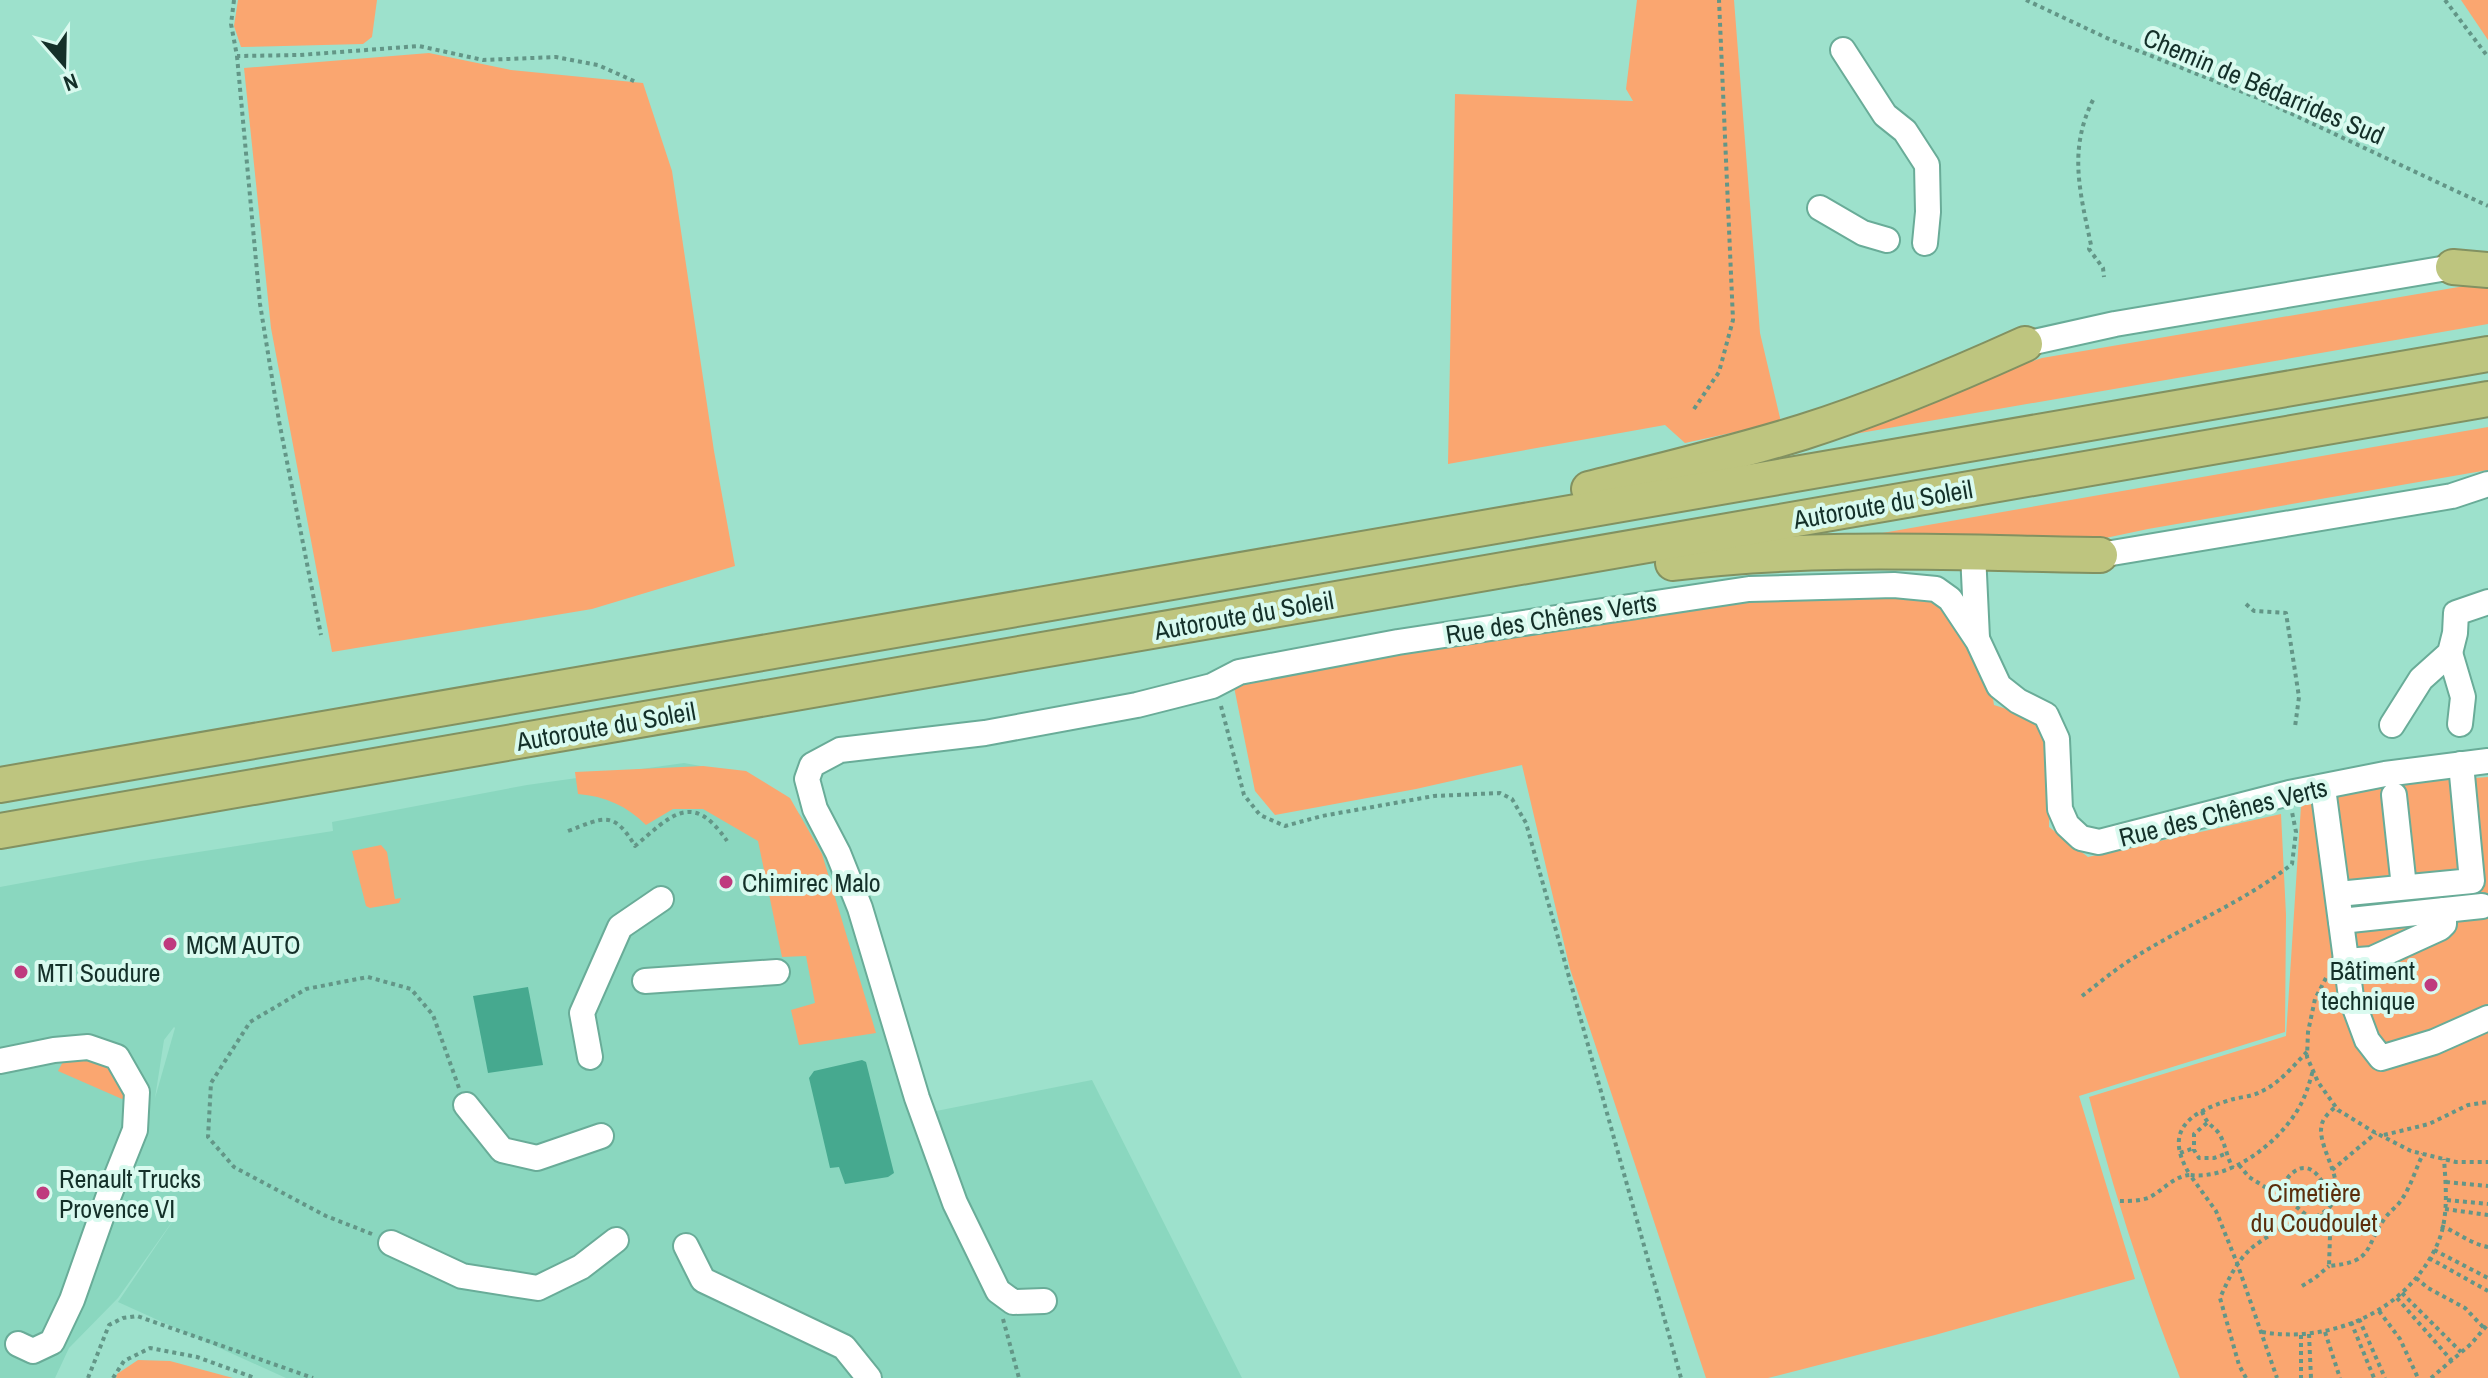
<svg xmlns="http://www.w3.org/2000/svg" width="2488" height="1378" font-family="'Archivo Narrow',sans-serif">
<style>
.built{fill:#8ad7bf;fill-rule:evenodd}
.green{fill:#faa670}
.water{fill:#46a98f}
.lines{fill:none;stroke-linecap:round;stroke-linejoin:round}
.minor-casing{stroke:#69ac98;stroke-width:28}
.highway-casing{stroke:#829161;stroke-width:38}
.path{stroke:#639687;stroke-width:4;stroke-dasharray:4 4;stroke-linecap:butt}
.minor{stroke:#fff;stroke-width:24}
.highway{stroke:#bec57f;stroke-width:34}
.poi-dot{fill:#bf3a7e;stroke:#d9faef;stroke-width:3}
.labels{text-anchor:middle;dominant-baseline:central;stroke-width:8;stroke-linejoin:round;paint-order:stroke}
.street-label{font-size:26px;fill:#143029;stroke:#d9faef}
.poi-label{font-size:26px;fill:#143029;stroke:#d9faef;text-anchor:start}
.park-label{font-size:26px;fill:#5b2e0c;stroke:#d9faef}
</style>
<rect width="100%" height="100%" fill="#9de1cc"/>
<path class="built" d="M684,763L745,774L788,801L811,827L830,857L911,1116L1092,1080L1242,1378H286L118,1302L179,1212L118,1298L69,1348L55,1378H0V887L141,861L333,831L332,822L527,785ZM174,1027L175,1028L155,1098L164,1040Z"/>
<g class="green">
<polygon points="238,0 377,0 372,37 363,44 241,47 234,26"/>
<polygon points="1637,0 1734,0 1760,333 1781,422 1685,443 1665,425 1448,464 1455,94 1633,101 1626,89"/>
<polygon points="2461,0 2488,0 2488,40"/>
<polygon points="429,53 511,70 643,83 672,171 714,451 735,566 592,609 332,652 271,328 244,68"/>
<polygon points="2488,282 2488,324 1820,440 2012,368 2042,358"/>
<polygon points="2488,427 2488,470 2148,529 2063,547 1848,539"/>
<polygon points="1952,592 1983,637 1994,705 2029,716 2051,738 2049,827 2088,857 2281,814 2286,915 2285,1032 2079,1096 2135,1279 1935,1335 1768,1378 1706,1378 1570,969 1522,765 1416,789 1275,815 1255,791 1233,682 1682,609 1751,593"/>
<path d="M703,766L746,771L790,798L822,854L876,1033L799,1045L791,1010L815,1003L806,956L782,957L758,841L703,809H673L646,825C627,806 605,796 578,794L575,772Z"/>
<path d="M2488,777V1378H2180C2144,1286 2114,1193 2089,1097L2286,1036L2301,806L2364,790L2435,781Z"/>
<polygon points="381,845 387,852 395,899 401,898 399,903 370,908 366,906 352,851"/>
<polygon points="81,1053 116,1070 127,1098 122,1099 58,1071 64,1060"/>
<polygon points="138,1360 170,1361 233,1378 116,1378 117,1374"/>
</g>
<g class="water">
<polygon points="2466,891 2467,899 2359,912 2358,901"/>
<polygon points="528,987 543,1065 488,1073 473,996"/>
<polygon points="862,1060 866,1062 894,1173 888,1177 845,1184 839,1167 830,1168 809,1078 814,1071"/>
</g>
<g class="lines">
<g class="minor-casing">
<g id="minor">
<polyline points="1843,50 1885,115 1905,131 1927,165 1928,212 1925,243"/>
<polyline points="1820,208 1863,233 1887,240"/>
<polyline points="2025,344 2115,324 2453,267"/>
<polyline points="1973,553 1977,638"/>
<polyline points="2100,555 2452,496 2488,484"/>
<polyline points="2450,653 2463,697 2460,724"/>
<polyline points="2392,725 2421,679 2450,653 2455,633 2456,613 2488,602"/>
<polyline points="2323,788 2351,997 2367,1040 2381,1058 2434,1042 2488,1018"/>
<polyline points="2394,795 2404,887"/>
<polyline points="2338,894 2472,881 2461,764"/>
<polyline points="2341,921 2482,906"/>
<polyline points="2345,961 2372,959 2440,928 2444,924 2444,910"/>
<polyline points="645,981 777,972"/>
<polyline points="590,1057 582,1013 620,927 661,899"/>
<polyline points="0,1061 54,1050 88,1047 117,1057 137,1092 135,1130 109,1195 72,1300 52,1342 33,1351 18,1344"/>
<polyline points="466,1105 502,1150 537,1158 601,1136"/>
<polyline points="391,1243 462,1276 538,1288 581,1267 616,1240"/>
<polyline points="686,1246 703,1280 844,1347 869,1378"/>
<polyline points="1044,1301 1013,1302 998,1291 955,1203 917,1098 860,908 838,853 815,809 807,779 812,765 840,750 985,733 1137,705 1212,686 1239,672 1398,642 1749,589 1894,585 1936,589 1950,599 1978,641 1999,686 2018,701 2046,715 2057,739 2060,809 2067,825 2081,838 2099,842 2289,793 2385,774 2488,761"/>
</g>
</g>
<g class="highway-casing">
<g id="highway">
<polyline points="2453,267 2488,270"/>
<path d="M1589,489C1661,471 1732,454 1803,432C1879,408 1952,377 2025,344"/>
<path d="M1673,563C1815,545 1958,553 2100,555"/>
<polyline points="0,785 2488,354"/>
<polyline points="0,831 2488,399"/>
</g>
</g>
<g class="path">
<polyline points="234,0 231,24 237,56 300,55 419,46 483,60 556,57 598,65 636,82"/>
<polyline points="2026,0 2111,40 2258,98 2488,206"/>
<polyline points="2445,0 2488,57"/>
<polyline points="237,56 260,304 279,421 321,635"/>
<path d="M2093,100C2068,150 2080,192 2091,245L2089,249L2103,268L2104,277"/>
<polyline points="1694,409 1719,372 1733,320 1719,0"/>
<polyline points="2246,604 2254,611 2286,613 2299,697 2295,727"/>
<polyline points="1221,706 1244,795 1260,815 1285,826 1322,816 1434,796 1500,793 1512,799 1526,823 1681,1378"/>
<path d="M568,831C603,818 613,809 635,846C670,817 692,789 727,841"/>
<polyline points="2326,978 2315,999 2308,1032 2307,1057 2318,1082 2338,1110 2374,1132 2411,1151 2456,1162 2488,1162"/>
<path d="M2082,996C2098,984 2114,970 2132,959C2185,925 2243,903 2292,864L2296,832L2292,812"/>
<path d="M2307,1052C2293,1066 2279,1084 2260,1092C2251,1097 2239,1097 2230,1100C2188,1113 2163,1131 2190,1175C2230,1180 2277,1144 2297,1111C2305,1098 2309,1085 2313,1070"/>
<path d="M2202,1111C2208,1128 2215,1125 2221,1137C2226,1147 2227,1158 2233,1168"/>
<polyline points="2207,1123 2194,1134 2194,1150 2199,1158 2214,1158 2225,1154"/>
<polyline points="2384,1135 2429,1124 2468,1105 2488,1102"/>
<polyline points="2180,1153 2194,1148"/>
<polyline points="2239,1165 2249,1177 2265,1187 2279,1192 2311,1219"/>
<polyline points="2332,1170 2376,1133"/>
<polyline points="2446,1182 2488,1186"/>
<path d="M2279,1192C2288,1172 2306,1156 2321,1180L2335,1184"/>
<polyline points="2447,1200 2488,1204"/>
<path d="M2120,1201C2129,1201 2139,1201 2148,1198C2163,1191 2173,1176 2190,1175L2216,1211L2237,1263L2277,1378"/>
<polyline points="2445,1209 2488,1215"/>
<path d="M2321,1214L2330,1236L2329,1266C2375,1262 2364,1247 2385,1218C2390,1211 2398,1206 2402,1199C2411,1186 2416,1168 2423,1154"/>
<path d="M2441,1226C2457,1232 2471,1244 2488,1247"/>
<polyline points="372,1234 326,1216 234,1167 208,1137 211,1083 250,1022 306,989 368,977 411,989 433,1015 459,1088"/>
<polyline points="2434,1250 2488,1278"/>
<polyline points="2429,1258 2488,1291"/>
<polyline points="2416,1278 2428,1288 2465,1308 2484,1328"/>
<polyline points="2302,1286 2315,1278 2329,1266"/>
<polyline points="2402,1293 2461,1352"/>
<polyline points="2397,1298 2452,1361"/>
<polyline points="2379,1311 2400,1339 2418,1378"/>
<polyline points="1003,1319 1019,1378"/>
<polyline points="2359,1319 2385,1378"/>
<polyline points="2351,1322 2374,1378"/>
<path d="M2262,1332C2331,1344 2407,1311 2437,1245C2449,1219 2446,1187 2444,1159"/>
<polyline points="2325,1332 2340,1378"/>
<polyline points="2309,1334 2311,1378"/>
<polyline points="2301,1335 2301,1378"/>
<polyline points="88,1378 109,1325 123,1318 137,1316 313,1378"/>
<polyline points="113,1378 124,1361 150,1348 197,1357 255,1378"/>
<path d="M2246,1378L2239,1365L2220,1298C2229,1278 2237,1260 2254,1246C2264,1239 2275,1231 2287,1227C2302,1221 2327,1217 2334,1200C2345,1177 2313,1142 2323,1121C2325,1116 2332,1110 2336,1106"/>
<polyline points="2431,1378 2471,1344 2488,1324"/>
</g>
<use href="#minor" class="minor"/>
<use href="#highway" class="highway"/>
</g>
<g class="poi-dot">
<circle cx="726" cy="882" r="8"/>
<circle cx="170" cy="944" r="8"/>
<circle cx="21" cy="972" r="8"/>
<circle cx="2431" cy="985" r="8"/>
<circle cx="43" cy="1193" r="8"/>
</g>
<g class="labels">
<g class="street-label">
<text transform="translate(2264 86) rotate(23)">Chemin de Bédarrides Sud</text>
<text transform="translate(1883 504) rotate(-10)">Autoroute du Soleil</text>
<text transform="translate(1244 615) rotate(-10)">Autoroute du Soleil</text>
<text transform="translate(1551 618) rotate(-9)">Rue des Chênes Verts</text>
<text transform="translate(606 726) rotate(-10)">Autoroute du Soleil</text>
<text transform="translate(2223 812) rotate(-14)">Rue des Chênes Verts</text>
</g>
<g class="poi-label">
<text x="742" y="882">Chimirec Malo</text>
<text x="186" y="944">MCM AUTO</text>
<text x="2415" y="970" text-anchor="end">Bâtiment<tspan x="2415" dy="30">technique</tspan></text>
<text x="37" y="972">MTI Soudure</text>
<text x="59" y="1178">Renault Trucks<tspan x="59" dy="30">Provence VI</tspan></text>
</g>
<g class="park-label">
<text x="2314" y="1192">Cimetière<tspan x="2314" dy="30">du Coudoulet</tspan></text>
</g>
</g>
<g transform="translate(64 64) rotate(160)" stroke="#d9faef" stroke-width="6" paint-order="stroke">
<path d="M0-6L14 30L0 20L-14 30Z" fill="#143029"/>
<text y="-12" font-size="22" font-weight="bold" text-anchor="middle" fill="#143029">N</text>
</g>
</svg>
